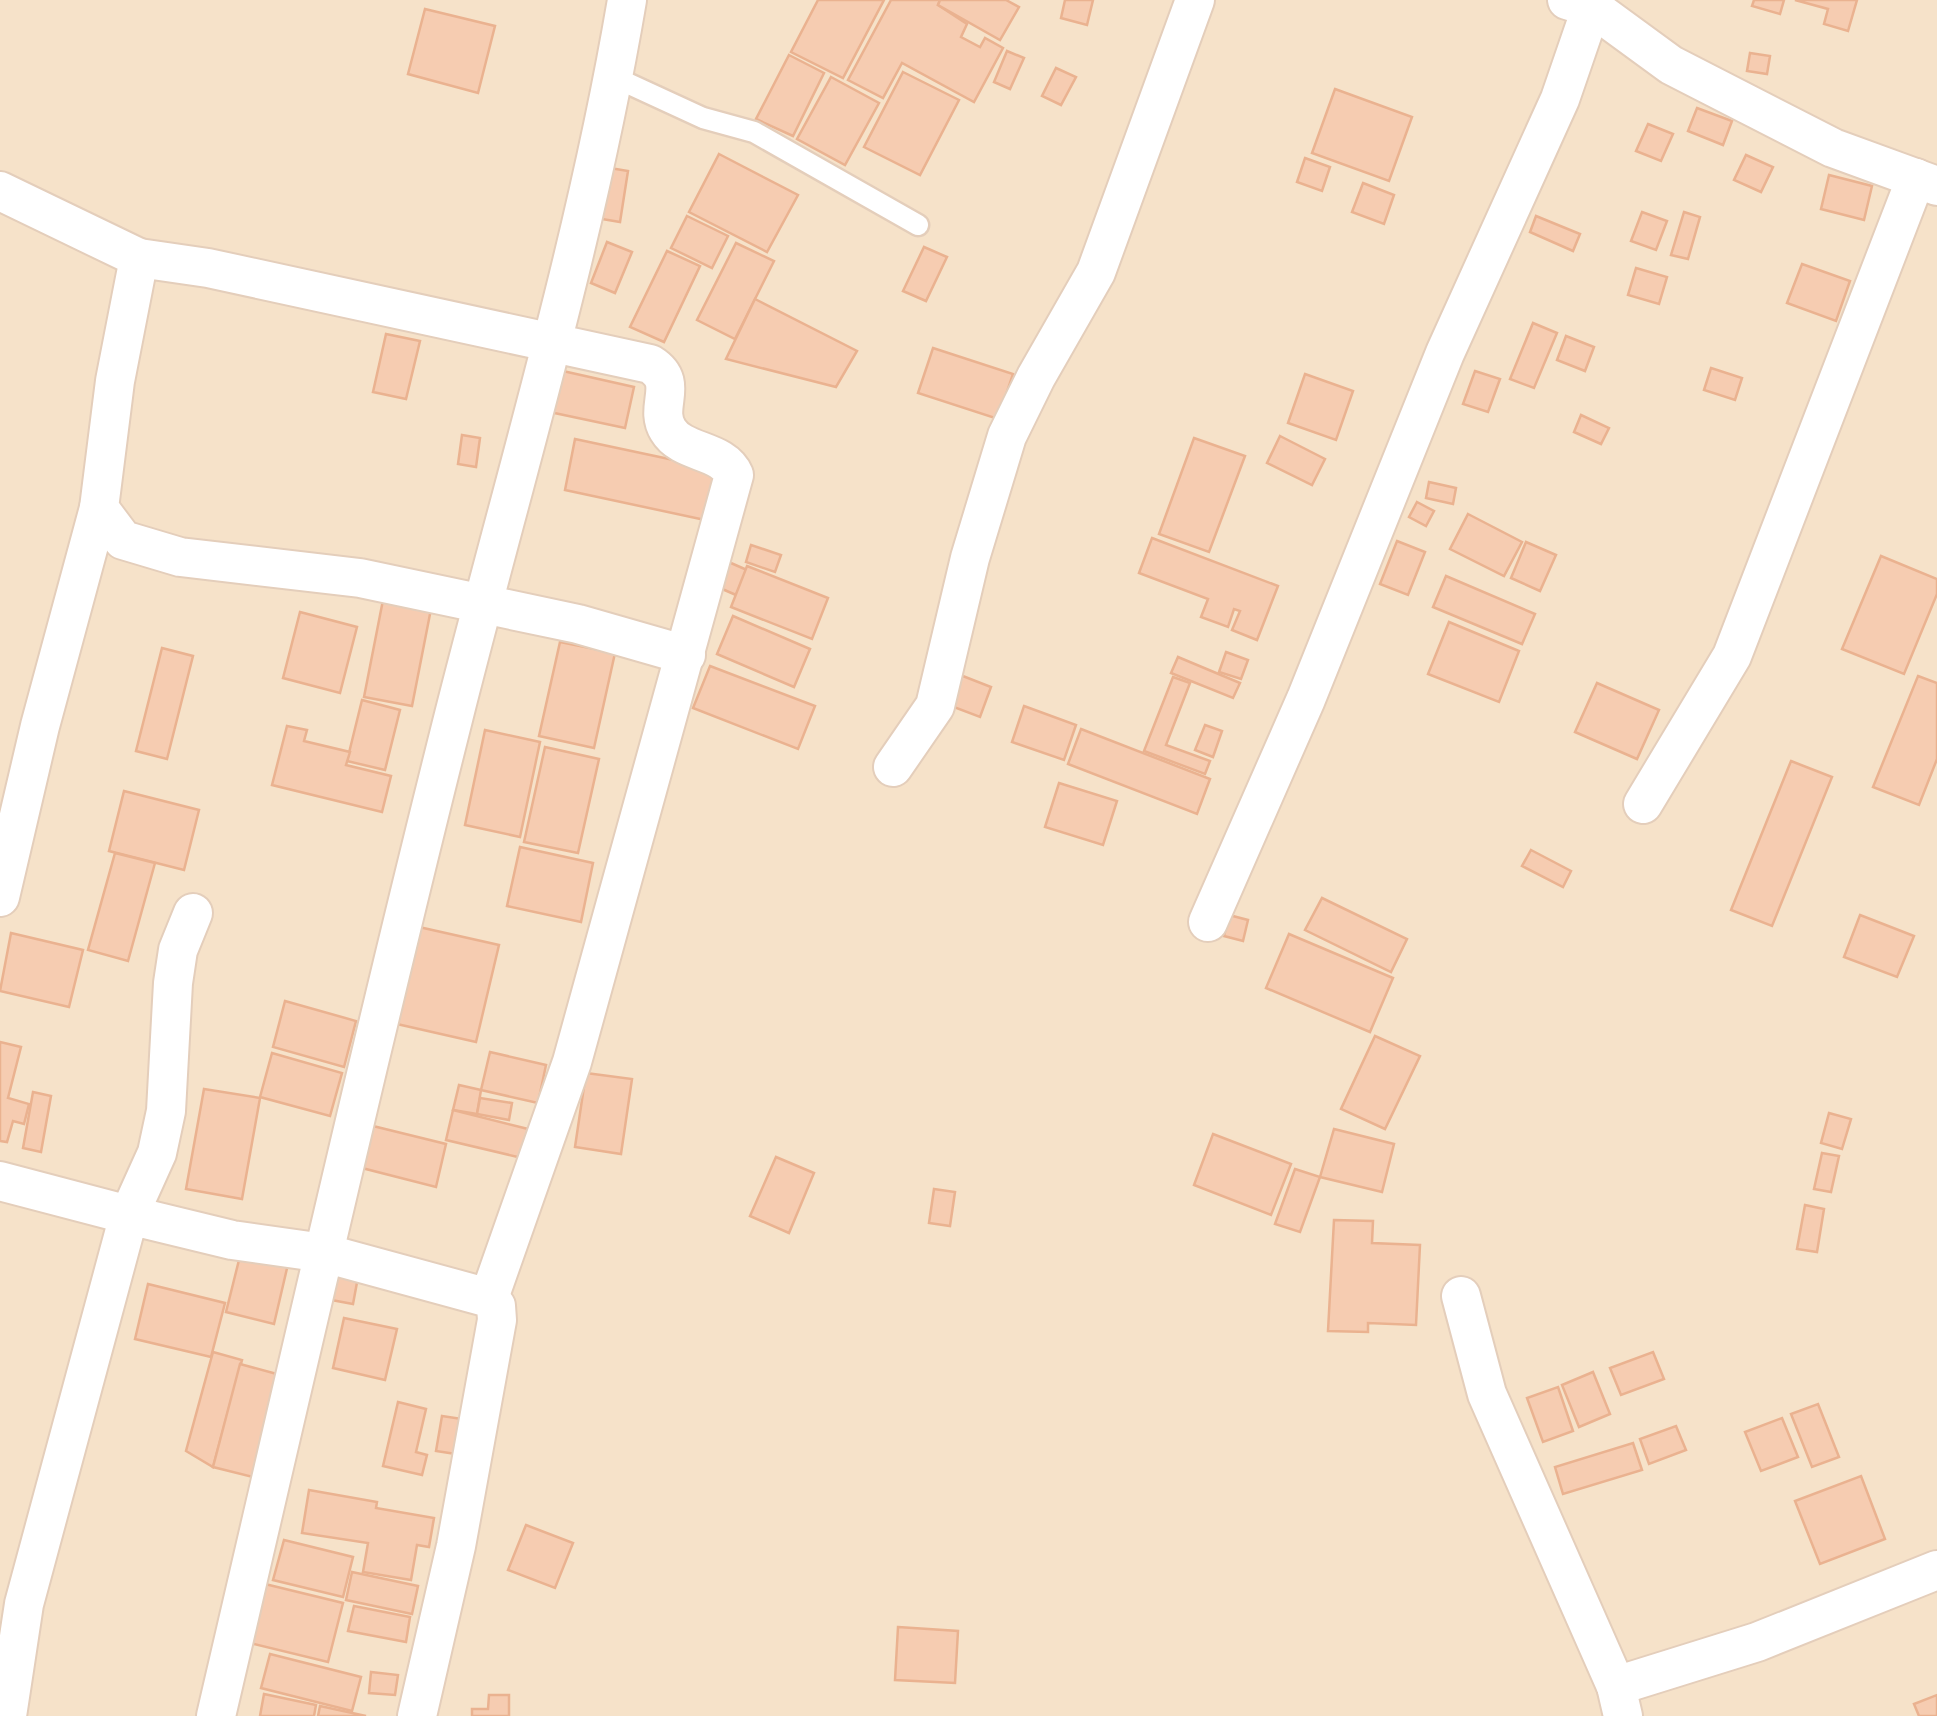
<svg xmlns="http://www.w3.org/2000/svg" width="1937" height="1716" font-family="'Fira Sans Condensed',sans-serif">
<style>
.residential{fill:#f6e2c9}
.building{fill:#f6ccb1;stroke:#eab290;stroke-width:2.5}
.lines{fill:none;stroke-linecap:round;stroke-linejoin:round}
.lane-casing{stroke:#e4cebb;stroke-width:25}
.street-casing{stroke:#e4cebb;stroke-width:42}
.lane{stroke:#fff;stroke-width:20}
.street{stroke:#fff;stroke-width:38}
</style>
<rect width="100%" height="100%" fill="#fef1db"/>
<rect class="residential" x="0" y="0" width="1937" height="1716"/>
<g class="building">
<polygon points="818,0 884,0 843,78 791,52"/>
<polygon points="891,0 940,0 938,5 967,24 961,37 980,47 985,38 1003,48 974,102 902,63 883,98 848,80"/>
<polygon points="940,0 1006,0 1019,7 1000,40 938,5"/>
<polygon points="1065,0 1093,0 1087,25 1061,18"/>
<polygon points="1754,0 1784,0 1780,14 1752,6"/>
<polygon points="1795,0 1857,0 1848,31 1824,24 1828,9"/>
<polygon points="425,9 495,26 478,93 408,74"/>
<polygon points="1007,51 1024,58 1010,89 994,82"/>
<polygon points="1750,53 1770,56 1767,74 1747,71"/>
<polygon points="789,55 824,73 793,136 756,119"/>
<polygon points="1056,68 1076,77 1061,105 1042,96"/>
<polygon points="903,72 959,100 920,175 864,147"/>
<polygon points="831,77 879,103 845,165 797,139"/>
<polygon points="1335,89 1412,117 1389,181 1312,153"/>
<polygon points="1697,108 1732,121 1723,145 1688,131"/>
<polygon points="1648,124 1673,134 1661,161 1636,151"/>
<polygon points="719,154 798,195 767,252 689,212"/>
<polygon points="1746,155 1773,167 1761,192 1734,180"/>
<polygon points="1305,158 1330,167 1322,191 1297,182"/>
<polygon points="610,168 628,171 620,222 602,219"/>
<polygon points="1829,175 1872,186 1864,220 1821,209"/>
<polygon points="1363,183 1394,195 1384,224 1352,212"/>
<polygon points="1642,212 1667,221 1656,250 1631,241"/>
<polygon points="1684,212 1700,217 1688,259 1671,255"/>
<polygon points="687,216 728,236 712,268 671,248"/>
<polygon points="1536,216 1580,234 1573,251 1530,232"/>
<polygon points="607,242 632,252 615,293 591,283"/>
<polygon points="736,243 774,261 735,339 697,320"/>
<polygon points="924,247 947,257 926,301 903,291"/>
<polygon points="667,251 700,266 664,342 630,327"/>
<polygon points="1802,264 1850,281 1836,321 1787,303"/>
<polygon points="1636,268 1667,277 1659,304 1628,295"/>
<polygon points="755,299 857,351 836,387 726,359"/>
<polygon points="1533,323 1557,333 1534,388 1510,379"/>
<polygon points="386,334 420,341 406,399 373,392"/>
<polygon points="1566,336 1594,347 1585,371 1557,360"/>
<polygon points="933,348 1013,374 998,419 918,393"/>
<polygon points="1711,368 1742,378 1735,400 1704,390"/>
<polygon points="554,369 634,387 625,428 545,411"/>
<polygon points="1475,371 1500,379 1488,412 1463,404"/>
<polygon points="1305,374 1353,391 1336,440 1288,423"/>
<polygon points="1581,415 1609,428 1601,444 1574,432"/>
<polygon points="462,435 480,438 476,467 458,464"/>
<polygon points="1280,436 1325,459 1312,485 1267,463"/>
<polygon points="1194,438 1245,456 1209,552 1159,534"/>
<polygon points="575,439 716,469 705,520 565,490"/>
<polygon points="1429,482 1456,488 1453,504 1426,498"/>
<polygon points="1417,502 1434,511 1426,526 1409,517"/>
<polygon points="1468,514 1522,542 1504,576 1450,549"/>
<polygon points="1152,538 1278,586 1257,640 1232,630 1240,611 1234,609 1228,627 1201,617 1208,599 1139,573"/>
<polygon points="1397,541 1425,552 1408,595 1380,584"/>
<polygon points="1526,542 1556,555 1540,591 1511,578"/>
<polygon points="751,545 781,555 775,572 746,562"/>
<polygon points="1881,556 1937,579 1937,594 1904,674 1842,649"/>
<polygon points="724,560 747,570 736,595 713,585"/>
<polygon points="747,566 828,598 812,639 731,607"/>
<polygon points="1446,576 1535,614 1522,644 1433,607"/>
<polygon points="383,600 431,609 412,706 364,697"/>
<polygon points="300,612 357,627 340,693 283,678"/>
<polygon points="733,616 810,649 794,687 717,654"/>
<polygon points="1449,622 1519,651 1499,702 1428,674"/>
<polygon points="560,642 615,653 594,748 539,736"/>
<polygon points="162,648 193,656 167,759 136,751"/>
<polygon points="1226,652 1248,660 1241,679 1219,672"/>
<polygon points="1178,657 1240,683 1233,698 1171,673"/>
<polygon points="710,666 815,706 798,749 693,708"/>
<polygon points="950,671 991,687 980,717 938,701"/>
<polygon points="1918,676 1937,683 1937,759 1919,805 1873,787"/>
<polygon points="1173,677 1190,683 1166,745 1210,761 1205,774 1144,751"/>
<polygon points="1597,683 1659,710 1637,759 1575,732"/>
<polygon points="362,700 400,710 385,770 347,761"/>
<polygon points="1024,706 1076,725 1064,760 1012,742"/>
<polygon points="1205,725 1222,731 1213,757 1195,750"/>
<polygon points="287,726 307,730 304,741 350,752 346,765 391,776 382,812 272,785"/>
<polygon points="1081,729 1210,779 1197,814 1068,764"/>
<polygon points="485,730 540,742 520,837 465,825"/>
<polygon points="545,747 599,759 578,853 524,842"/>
<polygon points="1791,761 1832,777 1772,926 1731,910"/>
<polygon points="1059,783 1117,801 1103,845 1045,827"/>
<polygon points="124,791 199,810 184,870 109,851"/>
<polygon points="520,847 593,863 581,922 507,906"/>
<polygon points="1531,850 1571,871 1563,887 1522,866"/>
<polygon points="115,853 155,863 128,961 88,950"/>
<polygon points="1322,898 1407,939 1391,972 1305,930"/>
<polygon points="1229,915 1248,920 1243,941 1224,936"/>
<polygon points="1860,915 1914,936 1897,977 1844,957"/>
<polygon points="419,927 499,945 476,1042 397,1024"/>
<polygon points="11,933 83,950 69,1007 0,991"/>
<polygon points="1289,934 1393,978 1370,1032 1266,988"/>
<polygon points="285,1001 356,1021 344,1067 273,1047"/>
<polygon points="1375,1036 1420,1056 1385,1129 1341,1109"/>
<polygon points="0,1042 21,1047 8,1098 29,1104 24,1124 13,1121 7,1142 0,1141"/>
<polygon points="490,1052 546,1065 538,1103 481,1090"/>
<polygon points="272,1053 342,1073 330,1116 260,1097"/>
<polygon points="586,1073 632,1079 621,1154 575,1147"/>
<polygon points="459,1085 481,1090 477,1114 453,1110"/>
<polygon points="204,1089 260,1098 242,1199 186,1189"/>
<polygon points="33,1092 51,1096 41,1152 23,1148"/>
<polygon points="480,1098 512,1103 509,1120 477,1114"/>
<polygon points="453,1110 528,1129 522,1158 446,1140"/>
<polygon points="1829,1113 1851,1119 1842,1149 1821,1143"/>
<polygon points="373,1126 446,1144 436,1187 362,1168"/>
<polygon points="1334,1129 1394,1144 1382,1192 1320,1177"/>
<polygon points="1213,1134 1291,1164 1271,1215 1194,1185"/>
<polygon points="1822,1153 1839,1156 1831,1192 1814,1189"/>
<polygon points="776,1157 814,1173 789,1233 750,1216"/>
<polygon points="1295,1169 1320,1177 1300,1232 1275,1224"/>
<polygon points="934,1189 955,1192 950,1226 929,1223"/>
<polygon points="1805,1205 1824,1209 1817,1252 1797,1249"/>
<polygon points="1334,1220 1373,1221 1372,1243 1420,1245 1416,1325 1368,1323 1368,1332 1328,1331"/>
<polygon points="241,1252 288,1264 274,1324 226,1312"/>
<polygon points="332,1272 358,1277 353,1304 326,1299"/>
<polygon points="148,1284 225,1303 211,1357 135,1339"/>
<polygon points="344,1318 397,1329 385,1380 333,1368"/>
<polygon points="213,1352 242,1360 213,1467 186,1451"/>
<polygon points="1653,1352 1664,1379 1621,1395 1610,1368"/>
<polygon points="240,1364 284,1376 257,1478 213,1467"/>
<polygon points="1593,1372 1610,1414 1579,1427 1562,1385"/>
<polygon points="1558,1387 1573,1431 1543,1442 1527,1398"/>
<polygon points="398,1402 426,1409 416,1452 427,1455 422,1475 383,1466"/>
<polygon points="1818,1404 1839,1457 1812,1467 1791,1414"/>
<polygon points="442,1416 462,1419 456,1454 436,1451"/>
<polygon points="1782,1418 1798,1457 1761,1471 1745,1432"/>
<polygon points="1676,1426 1686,1450 1649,1464 1640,1439"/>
<polygon points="1633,1443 1642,1470 1563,1494 1555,1467"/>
<polygon points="1861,1476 1885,1539 1820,1564 1795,1501"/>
<polygon points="309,1490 377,1502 376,1508 434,1518 429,1547 417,1545 411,1580 363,1572 368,1543 302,1533"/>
<polygon points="526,1525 573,1543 555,1588 508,1570"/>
<polygon points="284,1540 353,1557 343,1597 273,1580"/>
<polygon points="352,1572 418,1586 412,1614 346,1600"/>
<polygon points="265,1584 343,1603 328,1662 250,1643"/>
<polygon points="354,1606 410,1617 406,1642 348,1631"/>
<polygon points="898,1627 958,1631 955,1683 895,1680"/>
<polygon points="270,1654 361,1677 352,1711 261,1688"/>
<polygon points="371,1672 398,1675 395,1695 369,1693"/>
<polygon points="264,1694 316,1705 314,1716 260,1716"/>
<polygon points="489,1695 509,1695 509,1716 472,1716 472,1709 488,1709"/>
<polygon points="1937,1695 1937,1716 1919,1716 1914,1704"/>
<polygon points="320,1706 366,1716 318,1716"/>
</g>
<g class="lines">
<g class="lane-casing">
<polyline id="lane" points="614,77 703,118 754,132 918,225"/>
</g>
<g class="street-casing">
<g id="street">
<polyline points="1567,0 1593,8 1671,65 1833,148 1937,186"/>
<polyline points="0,191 139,258 115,381 99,508 123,540 180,557 360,578 578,624 686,655"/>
<path d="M139,258L208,268L650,364C681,383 653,406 668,430C682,454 723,449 734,475L572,1062L489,1298"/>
<polyline points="893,767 935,706 970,558 1007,436 1036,377 1096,272 1195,0"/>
<polyline points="1643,804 1732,656 1916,178"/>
<polyline points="0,897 40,726 99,508"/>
<polyline points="1208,922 1306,699 1445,353 1560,99 1594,0"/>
<polyline points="0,1181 129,1215 157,1153 166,1111 173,983 178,950 193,913"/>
<polyline points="1461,1296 1487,1394 1616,1686"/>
<polyline points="7,1716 24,1604 129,1215 232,1240 324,1253 489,1298 496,1306 497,1320 456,1546 417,1716"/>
<path d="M216,1716C294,1382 370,1048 454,715C514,478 586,242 627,0"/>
<polyline points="1623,1716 1616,1686 1757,1642 1937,1570"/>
</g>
</g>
<use href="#lane" class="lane"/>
<use href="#street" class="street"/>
</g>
</svg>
